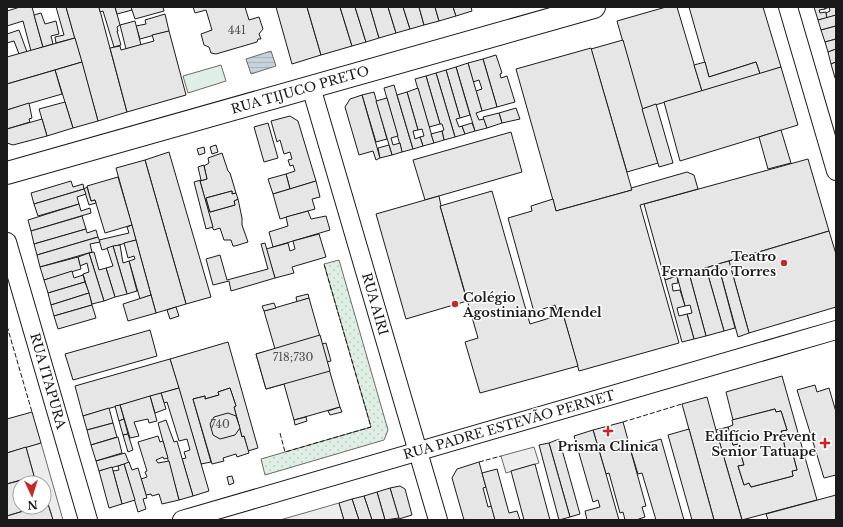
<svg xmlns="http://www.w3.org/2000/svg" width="843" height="527" font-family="'Libre Baskerville',serif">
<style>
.park{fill:#e0efe3;stroke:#6a6a6a}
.garden{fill:url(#garden-dots);stroke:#6a6a6a}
.parking{fill:#ededed;stroke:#6a6a6a}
.water{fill:url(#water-rules);stroke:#6a6a6a}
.building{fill:#e6e6e6;stroke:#1a1a1a}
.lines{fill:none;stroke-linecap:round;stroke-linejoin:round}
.minor-casing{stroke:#1a1a1a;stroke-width:20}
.tertiary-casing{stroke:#1a1a1a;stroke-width:24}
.minor{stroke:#fff;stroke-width:18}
.tertiary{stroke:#fff;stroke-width:22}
.fence{stroke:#1a1a1a;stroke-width:1;stroke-dasharray:5 2;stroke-linecap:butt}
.poi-dot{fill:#c62828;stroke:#fff;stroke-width:1.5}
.labels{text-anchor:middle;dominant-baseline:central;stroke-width:3;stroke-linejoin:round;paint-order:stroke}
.number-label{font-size:11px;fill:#4d4d4d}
.street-label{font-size:13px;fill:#1a1a1a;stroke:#fff}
.poi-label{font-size:13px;font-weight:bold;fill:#1a1a1a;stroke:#fff;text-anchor:end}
</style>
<defs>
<pattern id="garden-dots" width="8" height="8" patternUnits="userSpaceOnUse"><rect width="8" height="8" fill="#e0efe3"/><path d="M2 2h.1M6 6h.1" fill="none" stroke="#c0ccc2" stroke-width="1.8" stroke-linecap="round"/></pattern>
<pattern id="water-rules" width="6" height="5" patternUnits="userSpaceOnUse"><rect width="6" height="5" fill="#c6d2dc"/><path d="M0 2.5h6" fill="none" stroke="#aab4bc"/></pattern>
</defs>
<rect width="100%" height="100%" fill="#fff"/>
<polygon class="park" points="221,65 226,81 188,93 183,76"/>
<polygon class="garden" points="339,260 388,430 384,440 265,475 261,459 371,427 324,264"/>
<g class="parking">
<polygon points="41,443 63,520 53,520 48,504 45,505 44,502 44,483 39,483 38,479 34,480 33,477 34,476 26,447"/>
<polygon points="534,447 539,463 506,473 501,456"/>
<polygon points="339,503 344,520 280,520"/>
</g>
<polygon class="water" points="271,51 276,66 251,74 246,59"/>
<g class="building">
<polygon points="20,7 32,7 43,47 31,51 23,21 7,26 7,11"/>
<polygon points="56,7 66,7 75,38 56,43 55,37 64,35"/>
<polygon points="66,7 99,7 127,112 98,121"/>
<polygon points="99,7 115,7 120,25 117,27 118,31 117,31 121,45 114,47 103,11 100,12"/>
<polygon points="115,7 131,7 132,10 117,14"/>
<polygon points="131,7 163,7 164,11 135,19"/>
<polygon points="193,7 245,7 249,20 259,17 263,29 259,34 261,39 258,39 257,42 216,54 211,53 209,47 204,45 201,34 212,30 206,10 195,13"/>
<polygon points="276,7 307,7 321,55 292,64"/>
<polygon points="307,7 340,7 352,46 321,55"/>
<polygon points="340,7 355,7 366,42 352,46"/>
<polygon points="355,7 370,7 379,38 366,42"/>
<polygon points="370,7 388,7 396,33 379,38"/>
<polygon points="388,7 403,7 410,29 396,33"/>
<polygon points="403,7 419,7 424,25 410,29"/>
<polygon points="419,7 435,7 439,21 424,25"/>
<polygon points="435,7 453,7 456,16 439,21"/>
<polygon points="453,7 471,7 472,11 456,16"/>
<polygon points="666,7 677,7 702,91 642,109 617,21"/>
<polygon points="689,7 763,7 781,67 760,74 756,62 709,77"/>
<polygon points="814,7 825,7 825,9 819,10 820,13 826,12 827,18 818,20"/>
<polygon points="825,7 836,7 836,15 827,18 826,13 830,11 829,7 825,9"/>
<polygon points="41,13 45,24 56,21 59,34 51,36 53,44 43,47 34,15"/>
<polygon points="165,14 169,31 140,39 136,26 146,24 145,20"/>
<polygon points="836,15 836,26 821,30 818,20"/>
<polygon points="135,21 141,45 126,49 120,25"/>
<polygon points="836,26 836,39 825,42 821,30"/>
<polygon points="19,30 27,52 19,54 14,41 7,43 7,34"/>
<polygon points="169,31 186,95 127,112 110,48 120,46 121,50 154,41 152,35"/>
<polygon points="75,38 82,62 7,84 7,57"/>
<polygon points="836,39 836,49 828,52 825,42"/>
<polygon points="623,40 658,163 627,172 591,49"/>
<polygon points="591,48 632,190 556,211 516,69"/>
<polygon points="836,49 836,62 831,64 828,52"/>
<polygon points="496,55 502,73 500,74 501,78 507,76 515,102 497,107 483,59"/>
<polygon points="483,59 497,107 482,111 476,91 482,89 479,80 473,82 468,63"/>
<polygon points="82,62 98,121 73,128 55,70"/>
<polygon points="705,62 709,77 756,62 760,74 702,91 694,65"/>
<polygon points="836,62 836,78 835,78 831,64"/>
<polygon points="468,63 482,111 476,113 479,120 484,119 487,128 475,131 456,67"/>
<polygon points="456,67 470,115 460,118 446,70"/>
<polygon points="781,67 798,125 680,161 664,102"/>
<polygon points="55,70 62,94 7,110 7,84"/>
<polygon points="446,70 460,118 456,119 459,127 462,126 465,134 455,137 436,73"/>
<polygon points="436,73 455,137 444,140 442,131 444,130 442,124 440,124 426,76"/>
<polygon points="426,76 440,124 429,127 415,79"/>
<polygon points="394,85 413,149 402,152 384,88"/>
<polygon points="418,88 434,143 423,146 420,137 424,136 422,129 418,130 407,92"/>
<polygon points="374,92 387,139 376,142 362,95"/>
<polygon points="407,92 418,130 413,131 415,139 420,137 423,146 413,149 397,95"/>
<polygon points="362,95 380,158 376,160 373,151 359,155 345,107 350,99"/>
<polygon points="387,98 398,136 391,138 393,145 400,143 402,152 392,155 376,101"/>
<polygon points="65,102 73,128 47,136 39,109"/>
<polygon points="29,103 32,118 29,119 30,122 7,129 7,110"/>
<polygon points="656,104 673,163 659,167 642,109"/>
<polygon points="516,108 520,119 502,123 499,113"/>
<polygon points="499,113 502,123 487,128 483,117"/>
<polygon points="290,116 298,121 316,181 290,189 286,174 295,171 293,165 290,166 288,160 292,159 290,152 284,154 280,140 277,142 271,121"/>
<polygon points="42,119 47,136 13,145 7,143 7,129"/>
<polygon points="268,123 278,158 264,162 254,127"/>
<polygon points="472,123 475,131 465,134 462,126"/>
<polygon points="781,130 791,163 768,169 759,137"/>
<polygon points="442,131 444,140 434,143 431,134"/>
<polygon points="511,132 522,172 425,200 413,160"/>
<polygon points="216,145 218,152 212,154 210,147"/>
<polygon points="389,145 392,155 380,158 378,148"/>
<polygon points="204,147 205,153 199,155 197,149"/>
<polygon points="169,152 211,297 186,304 145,160"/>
<polygon points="222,153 228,171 230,173 236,193 232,194 232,191 206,198 210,212 235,205 234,201 238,199 242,218 242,225 248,242 235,246 233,246 231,240 224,240 220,228 214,230 213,229 200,181 207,179 204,166 209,163 208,158"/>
<polygon points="808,159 829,231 665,280 644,204"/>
<polygon points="145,160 186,304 156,313 116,168"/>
<polygon points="204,165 204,166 207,179 200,181 213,227 206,229 194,182 201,180 198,167"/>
<polygon points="687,172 694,175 698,189 640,205 679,343 579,371 563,314 558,315 555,305 534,312 508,218 532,211 531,206 553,199 556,211 632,190 631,188"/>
<polygon points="286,174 290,189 273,194 268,179"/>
<polygon points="118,177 132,225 105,233 95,200 91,201 87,186"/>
<polygon points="71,181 73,187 83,184 84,189 34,204 31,193"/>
<polygon points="316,181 320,197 312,199 315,209 280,219 273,194"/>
<polygon points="87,187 91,201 95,200 96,203 89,205 84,189"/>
<polygon points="84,189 86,194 77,197 79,204 38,216 34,204"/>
<polygon points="232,191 232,194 236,193 238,199 234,201 235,205 210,212 206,198"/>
<polygon points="492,191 530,324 563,314 578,366 480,393 465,342 478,338 440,206"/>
<polygon points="439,196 441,206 440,206 467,301 406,319 376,214"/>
<polygon points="79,204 81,211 90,208 91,213 31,231 28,220"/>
<polygon points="308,211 311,219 326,216 330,230 273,247 269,232 288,226 286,217"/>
<polygon points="82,216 86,229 34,244 31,231"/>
<polygon points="132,225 136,240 102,250 99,240 129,233 127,227"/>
<polygon points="86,229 87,233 96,230 98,237 37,255 34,244"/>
<polygon points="829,231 836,254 836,307 749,333 729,261"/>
<polygon points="319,234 326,257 292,267 294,273 275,278 266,249 288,243 290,251 295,249 293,241"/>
<polygon points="98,237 100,242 90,244 92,252 40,267 37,255"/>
<polygon points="136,240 151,295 140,299 129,261 135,259 134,256 128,258 124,243"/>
<polygon points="265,243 275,278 231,291 229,281 213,285 206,259 220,255 227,280 268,269 261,244"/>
<polygon points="120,245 123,263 129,261 137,291 127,294 113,246"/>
<polygon points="113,246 127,294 115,297 106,268 113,266 107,248"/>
<polygon points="94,252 99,270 106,268 115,297 104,301 89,253"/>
<polygon points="89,253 104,301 92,304 83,274 89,272 87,263 80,266 78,257"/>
<polygon points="78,257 81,269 44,280 40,267"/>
<polygon points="729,261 749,333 738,337 718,264"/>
<polygon points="718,264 735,328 724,331 706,268"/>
<polygon points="706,268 724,331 706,336 689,273"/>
<polygon points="72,271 74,278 83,275 85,282 48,293 44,280"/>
<polygon points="689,273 706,336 694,339 687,314 692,313 690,305 685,306 677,276"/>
<polygon points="677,276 678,283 672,284 673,291 680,290 685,306 677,308 679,316 687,314 694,339 682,342 665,280"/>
<polygon points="85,282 89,293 51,305 48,293"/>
<polygon points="89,293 92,305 54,316 51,305"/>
<polygon points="308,294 309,298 297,302 296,297"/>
<polygon points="151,295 156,313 128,321 123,304"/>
<polygon points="309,298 322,344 326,343 331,361 327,362 340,407 294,420 284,384 266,389 256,354 275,349 264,311"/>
<polygon points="274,303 276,308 264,311 262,306"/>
<polygon points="92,305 96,318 58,329 54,316"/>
<polygon points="176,307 179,316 170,319 167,310"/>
<polygon points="150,330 157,356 73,380 65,354"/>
<polygon points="320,335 330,371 266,389 256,354"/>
<polygon points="228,342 258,448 248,451 244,436 242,437 234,407 236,406 230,388 218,392 219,395 205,399 205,396 193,399 211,462 201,464 170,359"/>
<polygon points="170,359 179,388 83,416 75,386"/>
<polygon points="782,376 817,500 742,520 716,430 728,427 733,445 738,444 744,465 738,466 744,485 749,483 751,487 793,476 792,471 797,470 792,451 786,452 781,431 787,430 781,411 776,412 775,409 733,420 726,392"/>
<polygon points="815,385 817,392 829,388 836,412 836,475 824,478 797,390"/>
<polygon points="179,388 209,491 193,496 182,459 186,458 184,452 190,450 187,439 179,441 167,402 164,403 161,393"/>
<polygon points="230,388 236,406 234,407 242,437 244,436 249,453 237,457 236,454 223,458 224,461 212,464 193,399 205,396 205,399 219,395 218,392"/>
<polygon points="161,393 166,409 155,413 150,396"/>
<polygon points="150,396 157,421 149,423 148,419 134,422 139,436 130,438 120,405"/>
<polygon points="707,397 716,430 742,520 714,520 682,404"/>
<polygon points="120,405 124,419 119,421 115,406"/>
<polygon points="340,407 342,412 330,415 328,411"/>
<polygon points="109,408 113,423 87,430 83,416"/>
<polygon points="775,409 776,412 781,411 787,430 781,431 786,452 792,451 797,470 792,471 793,476 751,487 749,483 744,485 738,466 744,465 738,444 733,445 728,427 733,425 732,420"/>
<polygon points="32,412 41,443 7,453 7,419"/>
<polygon points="228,413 236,416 240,428 235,435 220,439 213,435 210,424 214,417"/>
<polygon points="306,417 307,421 295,425 294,420"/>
<polygon points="124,419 128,434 123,435 119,421"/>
<polygon points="166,420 174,442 177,441 193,496 179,500 158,423"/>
<polygon points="623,422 628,440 625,441 627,449 630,448 646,506 642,507 645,517 636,520 625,520 623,512 620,513 609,473 606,474 593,430"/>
<polygon points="113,423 117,437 91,445 87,430"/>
<polygon points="689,429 714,520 692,520 668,435"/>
<polygon points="593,430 606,474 619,520 587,520 585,511 600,507 598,500 593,502 574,436"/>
<polygon points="128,434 133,450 128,452 123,435"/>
<polygon points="158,436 160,442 163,441 168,458 164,459 163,457 156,460 158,463 169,461 179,500 162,504 159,494 152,496 151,494 146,495 141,479 147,477 145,472 147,471 138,442"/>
<polygon points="118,437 122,453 96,461 91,445"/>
<polygon points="559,439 580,514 570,517 549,443"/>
<polygon points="661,439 684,520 656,520 642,473 638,474 630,448"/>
<polygon points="549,443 570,517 559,520 539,445"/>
<polygon points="26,447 34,476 7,484 7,453"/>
<polygon points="125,453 129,463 99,471 96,461"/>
<polygon points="129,462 132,470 138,468 147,498 143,499 146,509 138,512 124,464"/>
<polygon points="479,462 486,487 483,488 488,507 492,506 495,520 464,520 452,478 457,469"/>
<polygon points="124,464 135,500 122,504 113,471 119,470 118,466"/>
<polygon points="535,464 550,520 524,520 511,471"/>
<polygon points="112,467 122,504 109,508 99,471"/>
<polygon points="497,469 509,513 517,511 520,520 495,520 482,473"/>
<polygon points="232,476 234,483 229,485 227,477"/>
<polygon points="33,477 34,480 38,479 39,483 20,483 20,507 37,507 7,516 7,484"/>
<polygon points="400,486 405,489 412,515 399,519 390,488"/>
<polygon points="390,488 399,518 385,520 377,492"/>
<polygon points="377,492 385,520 372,520 364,496"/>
<polygon points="836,495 836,520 768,520 766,514"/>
<polygon points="364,496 372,520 359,520 352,499"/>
<polygon points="352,499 359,520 344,520 339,503"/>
<polygon points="48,504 53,520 7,520 7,516 37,507 44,507 44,505"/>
</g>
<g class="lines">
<g class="minor-casing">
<g id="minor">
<polyline points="788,7 836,171"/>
<polyline points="311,87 438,520"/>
<polyline points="7,242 88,520"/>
<polyline points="182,520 836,330"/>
</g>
</g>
<g class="tertiary-casing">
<polyline id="tertiary" points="7,173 594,7"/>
</g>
<use href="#minor" class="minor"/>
<use href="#tertiary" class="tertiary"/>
<g class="fence">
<polyline points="7,326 32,412"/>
<polyline points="623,422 682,404"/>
<polyline points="280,433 285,452 371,427 324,264"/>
<polyline points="479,462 501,456"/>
</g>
</g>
<g class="poi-dot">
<circle cx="784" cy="263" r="4"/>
<circle cx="455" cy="304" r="4"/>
<path d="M606 425h4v4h4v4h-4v4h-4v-4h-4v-4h4z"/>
<path d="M823 437h4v4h4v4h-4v4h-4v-4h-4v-4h4z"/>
</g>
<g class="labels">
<g class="number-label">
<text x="237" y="30">441</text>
<text x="293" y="357">718;730</text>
<text x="220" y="424">740</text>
</g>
<g class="street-label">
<text transform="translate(300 90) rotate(-16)">RUA TIJUCO PRETO</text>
<text transform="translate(375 304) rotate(74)">RUA AIRI</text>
<text transform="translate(48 381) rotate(74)">RUA ITAPURA</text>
<text transform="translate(509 425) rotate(-16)">RUA PADRE ESTEVÃO PERNET</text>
</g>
<g class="poi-label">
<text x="776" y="256">Teatro<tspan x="776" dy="15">Fernando Torres</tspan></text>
<text x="463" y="297" text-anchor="start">Colégio<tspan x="463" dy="15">Agostiniano Mendel</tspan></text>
<text x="816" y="436">Edifício Prevent<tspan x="816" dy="15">Senior Tatuape</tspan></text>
<text x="608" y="446" text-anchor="middle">Prisma Clinica</text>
</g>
</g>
<rect width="843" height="527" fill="none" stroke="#1a1a1a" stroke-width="16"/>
<g transform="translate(32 495) rotate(176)"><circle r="19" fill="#ffffff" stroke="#a3a3a3"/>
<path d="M0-3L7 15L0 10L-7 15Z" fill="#c62828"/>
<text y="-6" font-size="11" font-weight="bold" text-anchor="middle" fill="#1a1a1a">N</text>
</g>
</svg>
